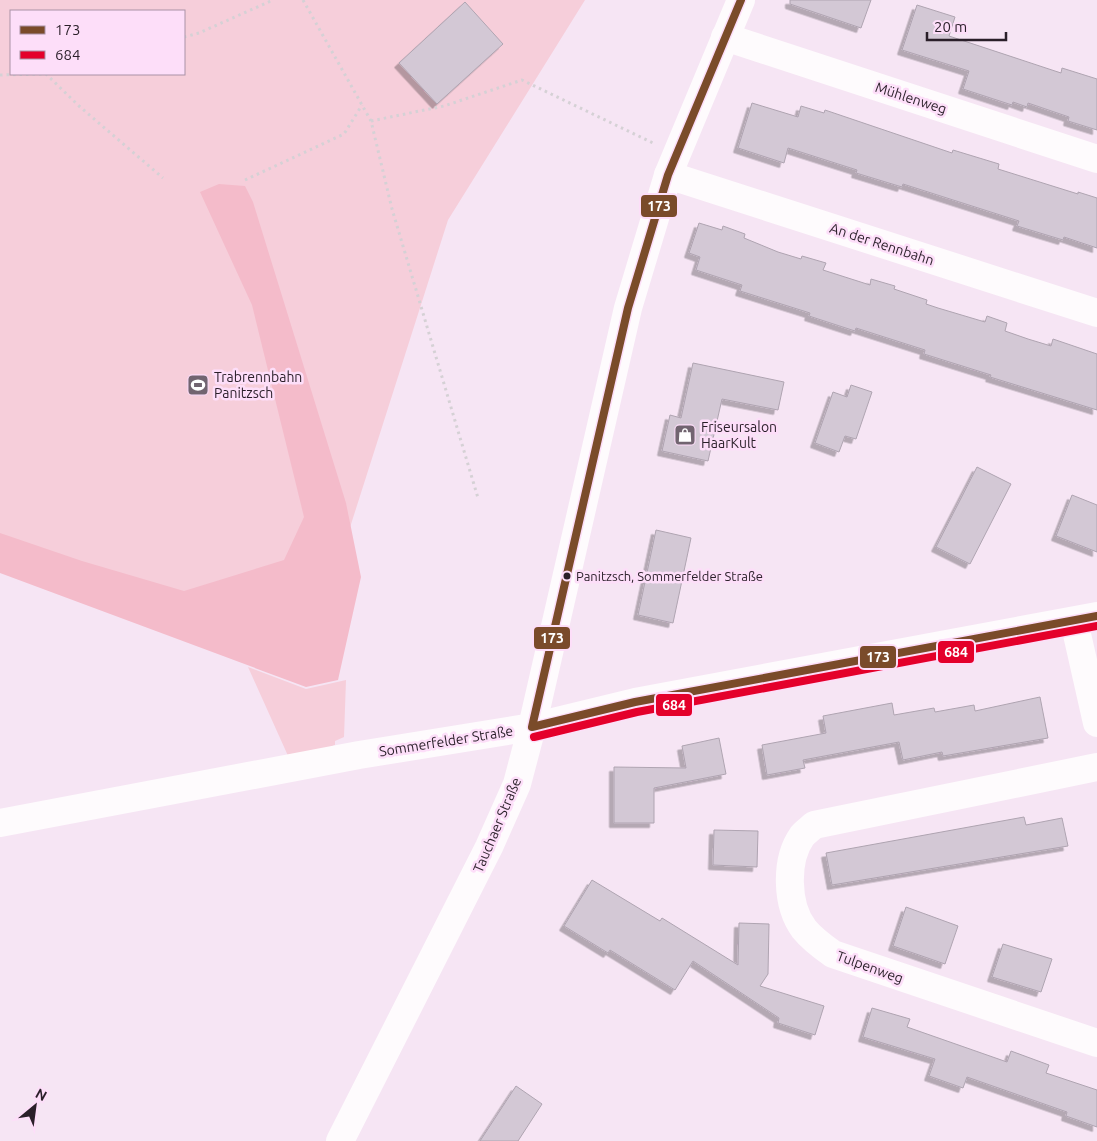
<svg xmlns="http://www.w3.org/2000/svg" width="1097" height="1141" font-family="Ubuntu,sans-serif">
<style>
.green{fill:#f6ceda;fill-rule:evenodd}
.forest{fill:#f4bbca}
.building{fill:#d3c8d5;stroke:#afa4b1;filter:url(#shadow)}
.lines{fill:none;stroke-linecap:round;stroke-linejoin:round}
.path{stroke:#d5d1d5;stroke-width:3;stroke-dasharray:2.5 4;stroke-linecap:butt}
.minor{stroke:#fefbfd;stroke-width:28}
.tertiary{stroke:#fefbfd;stroke-width:28}
.bus-1-casing{stroke:#fddef9;stroke-width:11}
.bus-2-casing{stroke:#fddef9;stroke-width:11}
.bus-1{stroke:#7a4b2a;stroke-width:8}
.bus-2{stroke:#e4002b;stroke-width:8}
.bus-dot{fill:#2a1f29;stroke:#fddef9;stroke-width:2}
.labels{text-anchor:middle;dominant-baseline:central;stroke-width:5;stroke-linejoin:round;paint-order:stroke}
.bus-label{font-size:13px;fill:#2a1f29;stroke:#fddef9;text-anchor:start}
.street-label{font-size:14px;fill:#2a1f29;stroke:#fddef9}
.poi-label{font-size:14px;fill:#2a1f29;stroke:#fddef9;text-anchor:start}
.line-badge{stroke:#fddef9;stroke-width:2}
.badge-label{font-size:14px;text-anchor:middle;font-weight:bold;fill:#fff}
</style>
<defs>
<filter id="shadow"><feDropShadow dx="-4.5" dy="4.5" stdDeviation="0" flood-color="#0004"/></filter>
</defs>
<rect width="100%" height="100%" fill="#f6e5f4"/>
<g class="green">
<path d="M0,0H585L448,220L309,656L0,550ZM11,11H184V74H11Z"/>
<polygon points="248,667 306,689 346,680 344,737 335,741 335,745 330,747 330,750 289,758"/>
</g>
<polygon class="forest" points="219,184 245,186 253,202 346,503 361,577 338,680 306,687 0,573 0,533 82,561 184,591 284,560 304,517 252,305 200,192"/>
<g class="building">
<polygon points="790,0 871,0 861,28 790,4"/>
<polygon points="465,2 503,44 437,104 399,63"/>
<polygon points="917,5 955,17 949,36 1061,73 1062,68 1097,79 1097,130 1068,121 1069,117 1028,103 1027,107 1013,102 1012,105 963,89 969,71 902,50"/>
<polygon points="752,103 798,117 801,106 824,113 825,110 952,153 953,150 999,164 998,169 1078,194 1078,192 1097,198 1097,248 1064,237 1063,240 1017,226 1019,221 903,184 902,187 856,173 857,170 788,148 784,163 738,148"/>
<polygon points="699,223 722,230 723,226 745,234 744,238 778,252 801,259 802,256 826,263 823,270 870,285 871,279 895,286 894,289 927,300 926,304 938,308 985,322 987,316 1007,323 1005,331 1028,339 1051,346 1053,339 1097,354 1097,410 990,377 991,375 924,354 925,350 856,328 855,331 809,316 810,313 740,291 742,285 696,270 700,257 689,253"/>
<polygon points="693,363 784,382 778,410 722,399 708,461 662,451 670,415 681,418"/>
<polygon points="851,385 872,392 856,439 845,436 839,452 815,443 833,392 847,397"/>
<polygon points="977,467 1011,484 970,564 936,547"/>
<polygon points="1072,495 1097,505 1097,552 1056,536"/>
<polygon points="656,530 691,538 673,623 638,615"/>
<polygon points="1040,697 1048,738 943,756 942,752 903,760 899,742 803,760 805,768 767,775 762,745 826,733 823,716 892,703 894,715 934,708 935,712 974,705 975,711"/>
<polygon points="719,738 726,774 654,788 654,823 614,823 614,767 686,768 682,746"/>
<polygon points="1024,817 1026,825 1062,818 1068,846 832,885 826,853"/>
<polygon points="714,830 758,831 757,867 713,865"/>
<polygon points="592,880 660,921 662,918 738,965 739,923 769,924 768,974 760,986 824,1006 815,1035 778,1023 779,1018 693,961 675,990 610,950 608,953 564,926"/>
<polygon points="906,907 958,926 945,964 893,946"/>
<polygon points="1003,944 1052,959 1041,992 992,977"/>
<polygon points="872,1008 910,1019 907,1027 1007,1062 1011,1051 1049,1065 1046,1073 1097,1090 1097,1127 1066,1116 1067,1112 967,1077 963,1088 929,1076 935,1059 863,1037"/>
<polygon points="516,1086 542,1104 518,1141 480,1141"/>
</g>
<g class="lines">
<g class="path">
<polyline points="303,0 371,121 392,209 478,498"/>
<polyline points="184,37 199,33 273,0"/>
<polyline points="0,75 46,74 79,106 163,178"/>
<polyline points="371,121 444,106 522,80 653,143"/>
<polyline points="245,180 344,134 362,105"/>
</g>
<g class="minor">
<polyline points="725,37 1097,159"/>
<polyline points="668,175 1097,313"/>
<polyline points="1074,621 1097,723"/>
<path d="M1097,767L814,825C810,829 805,832 802,836C785,860 786,905 804,929C812,939 823,947 833,954L1097,1043"/>
<polyline points="0,823 359,755 532,727"/>
</g>
<g class="tertiary">
<polyline points="532,727 635,702 1097,616"/>
<polyline points="340,1141 489,847 517,784 532,727 628,308 668,175 741,0"/>
</g>
<g class="bus-1-casing">
<polyline id="bus-1" points="741,0 668,175 628,308 532,727 635,702 1097,616"/>
</g>
<g class="bus-2-casing">
<polyline id="bus-2" points="534,737 637,712 1097,626"/>
</g>
<use href="#bus-1" class="bus-1"/>
<use href="#bus-2" class="bus-2"/>
</g>
<defs>
<g id="stadium-square" transform="scale(1.125)"><rect x="-9" y="-9" width="18" height="18" rx="4" fill="#716470" stroke="#fddef9"/><path d="M0-5a6.5 5 0 1 0 0 10a6.5 5 0 1 0 0-10ZM-3.5-1.8h7v3.6h-7Z" fill="#fff"/></g>
<g id="shop-square" transform="scale(1.125)"><rect x="-9" y="-9" width="18" height="18" rx="4" fill="#716470" stroke="#fddef9"/><path d="M-5-2.5h2.3a2.7 3.5 0 0 1 5.4 0H5L5.5 6h-11ZM-1.5-2.5h3a1.5 2.3 0 0 0-3 0Z" fill="#fff"/></g>
</defs>
<g fill-rule="evenodd">
<use href="#stadium-square" x="198" y="385"/>
<use href="#shop-square" x="685" y="435"/>
</g>
<circle class="bus-dot" cx="567" cy="576" r="4.5"/>
<g class="labels">
<g class="bus-label">
<text x="576" y="576">Panitzsch, Sommerfelder Straße</text>
</g>
<g class="street-label">
<text transform="translate(911 98) rotate(18)">Mühlenweg</text>
<text transform="translate(882 244) rotate(18)">An der Rennbahn</text>
<text transform="translate(446 741) rotate(-9)">Sommerfelder Straße</text>
<text transform="translate(497 825) rotate(-67)">Tauchaer Straße</text>
<text transform="translate(870 967) rotate(20)">Tulpenweg</text>
</g>
<g class="poi-label">
<text x="214" y="377">Trabrennbahn<tspan x="214" dy="16">Panitzsch</tspan></text>
<text x="701" y="427">Friseursalon<tspan x="701" dy="16">HaarKult</tspan></text>
</g>
</g>
<g class="line-badge">
<rect x="640" y="194" width="38" height="24" rx="5" fill="#7a4b2a"/>
<rect x="533" y="626" width="38" height="24" rx="5" fill="#7a4b2a"/>
<rect x="937" y="640" width="38" height="24" rx="5" fill="#e4002b"/>
<rect x="859" y="645" width="38" height="24" rx="5" fill="#7a4b2a"/>
<rect x="655" y="693" width="38" height="24" rx="5" fill="#e4002b"/>
</g>
<g class="badge-label">
<text x="659" y="211">173</text>
<text x="552" y="643">173</text>
<text x="956" y="657">684</text>
<text x="878" y="662">173</text>
<text x="674" y="710">684</text>
</g>
<rect x="10" y="10" width="175" height="65" fill="#fddef9" stroke="#a992a6"/>
<rect x="20" y="26" width="25" height="8" fill="#7a4b2a" stroke="#a992a6"/>
<text x="55" y="35" font-size="15" fill="#2a1f29">173</text>
<rect x="20" y="51" width="25" height="8" fill="#e4002b" stroke="#a992a6"/>
<text x="55" y="60" font-size="15" fill="#2a1f29">684</text>
<g transform="translate(35 1106) rotate(29)" stroke="#fddef9" stroke-width="4" paint-order="stroke">
<path d="M0-4L9 19L0 12L-9 19Z" fill="#2a1f29"/>
<text y="-8" font-size="14" font-weight="bold" text-anchor="middle" fill="#2a1f29">N</text>
</g>
<path d="M927 32v8h79v-8" fill="none" stroke="#2a1f29" stroke-width="2.5"/>
<text x="934" y="32" font-size="15" fill="#2a1f29" stroke="#fddef9" stroke-width="4" paint-order="stroke">20 m</text>
</svg>
